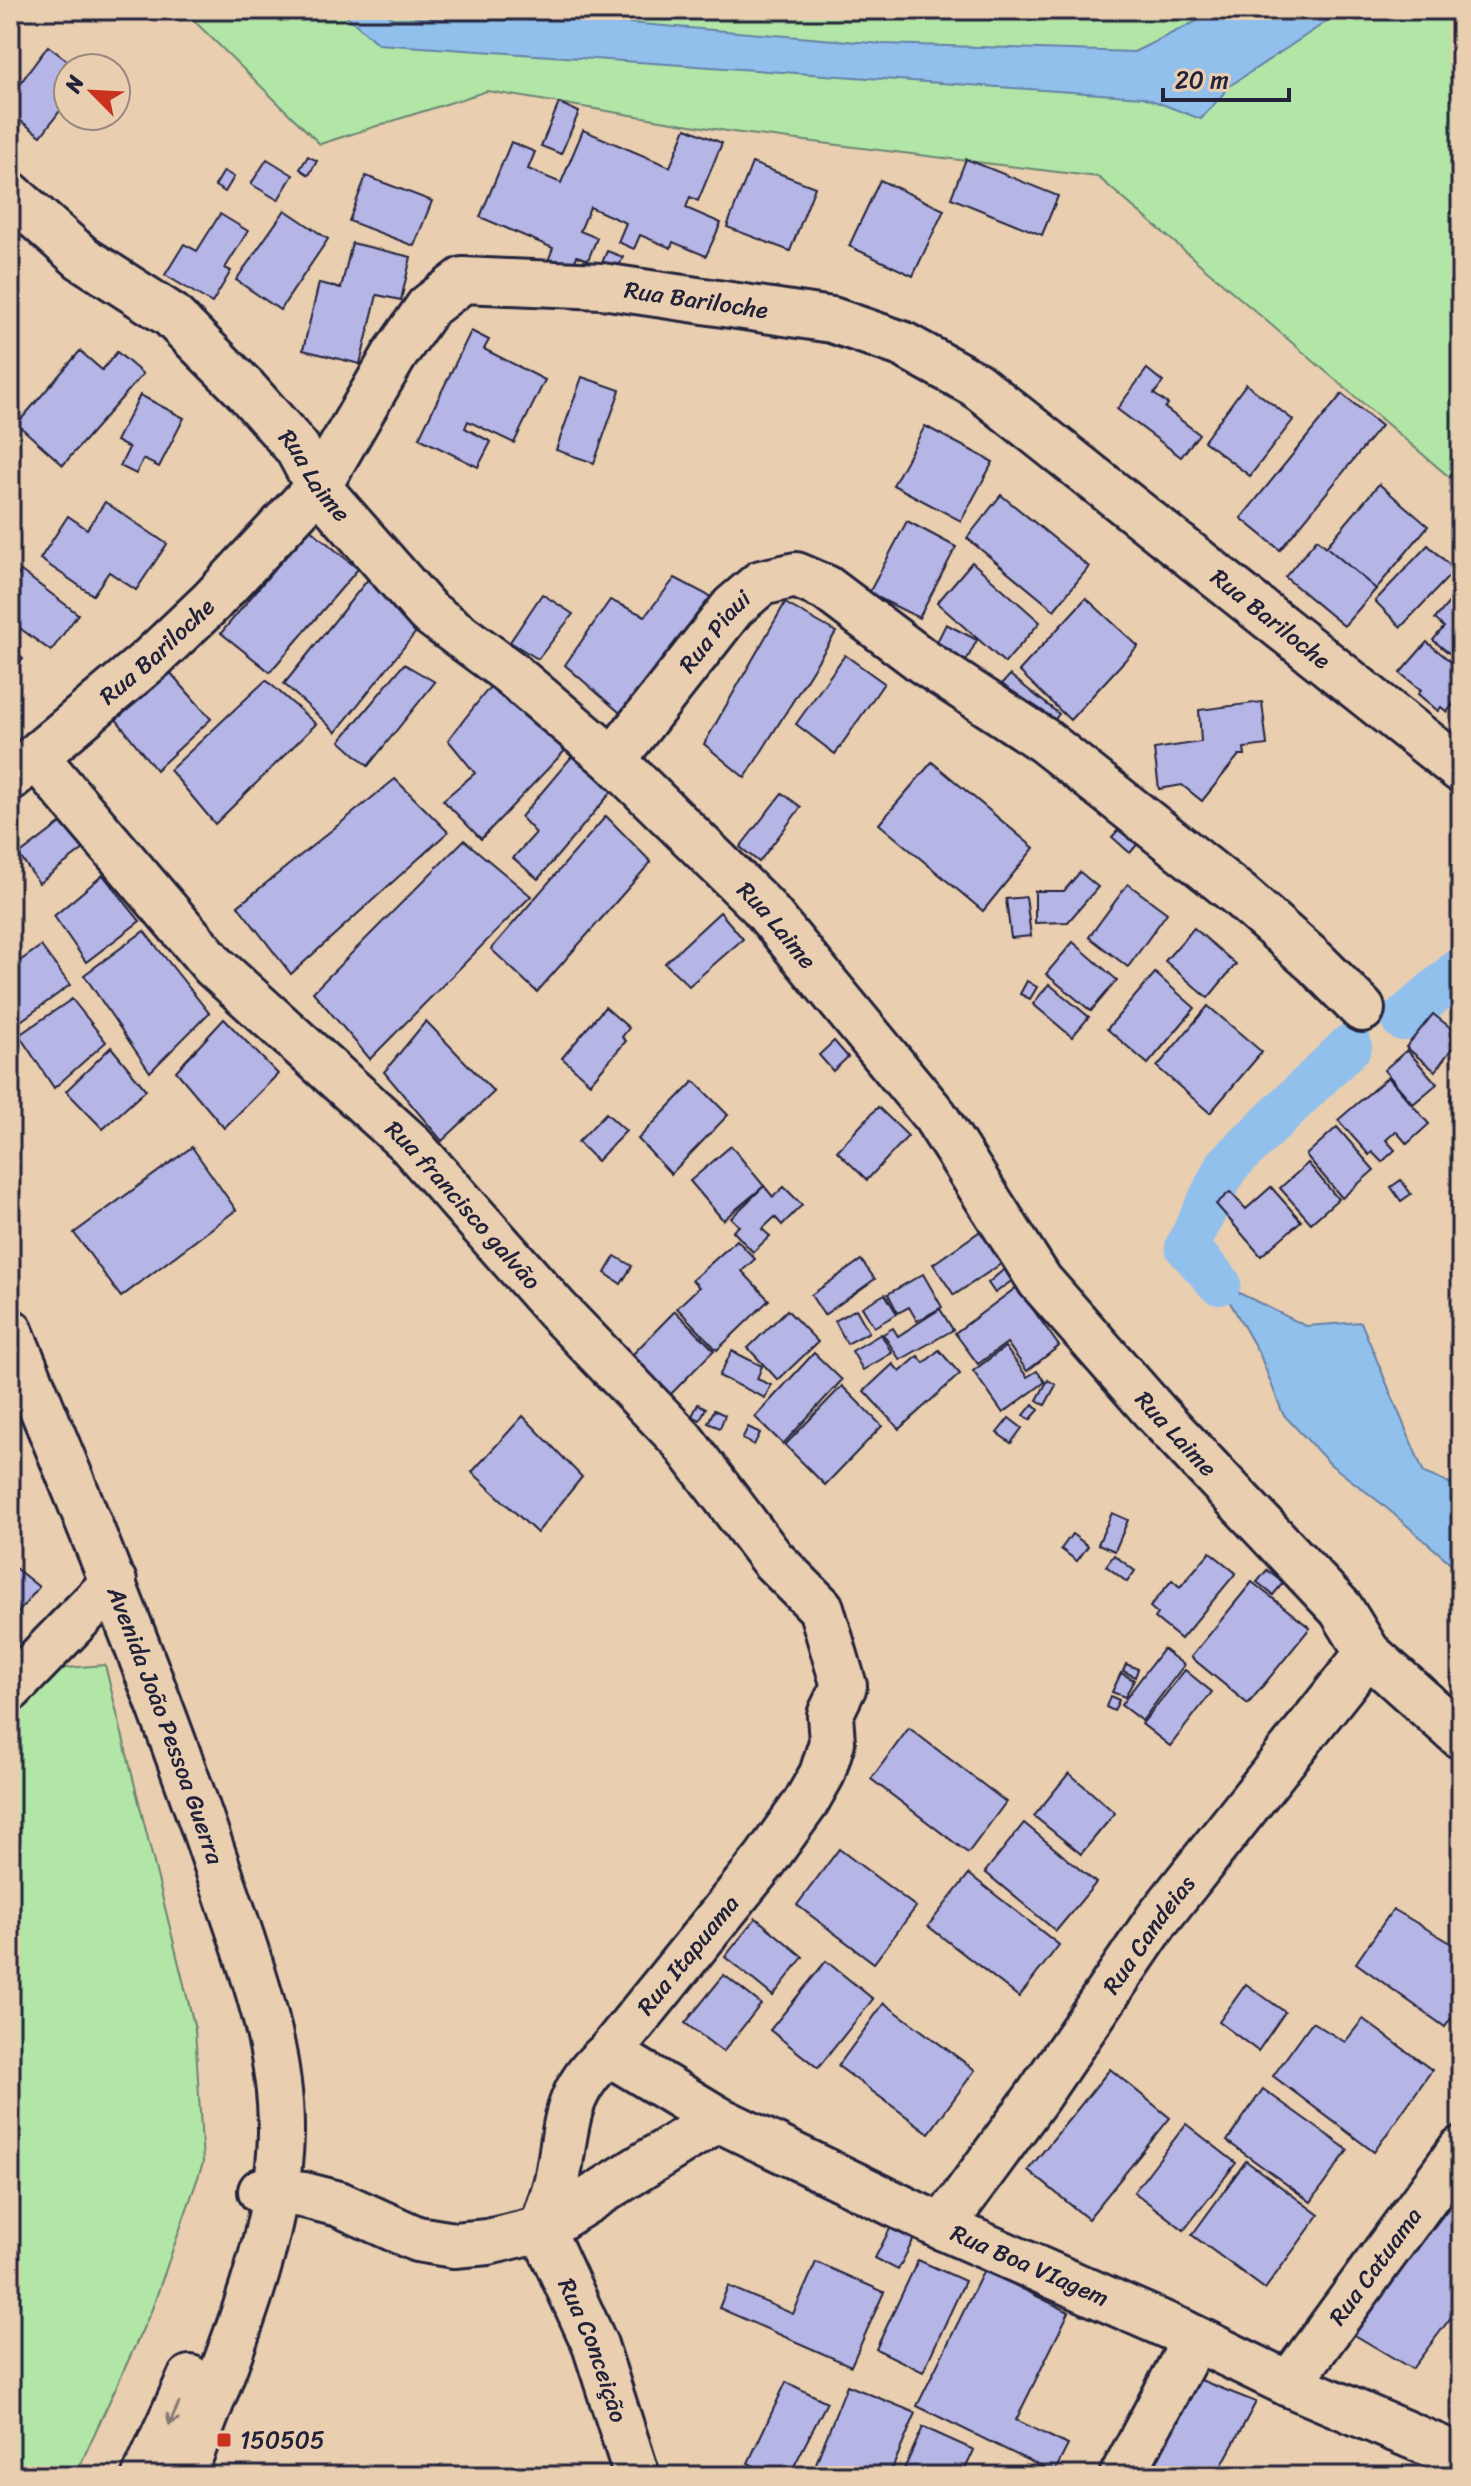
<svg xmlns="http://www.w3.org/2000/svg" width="1471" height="2486" font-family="Sriracha,sans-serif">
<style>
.green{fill:#b2e6a7;stroke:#6a8471;stroke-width:2}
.water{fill:#92c0ec;stroke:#6581a5;stroke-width:2}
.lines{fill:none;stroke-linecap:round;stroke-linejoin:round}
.canal{stroke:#92c0ec;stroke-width:44}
.building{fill:#b5b5e6;stroke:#22223b;stroke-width:2}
.minor-casing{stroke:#22223b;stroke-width:50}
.major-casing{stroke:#22223b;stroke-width:50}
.minor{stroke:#e9ceb0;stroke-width:44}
.major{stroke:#e9ceb0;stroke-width:44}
.oneway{stroke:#867876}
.poi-dot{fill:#c8321e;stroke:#e9ceb0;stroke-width:3}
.labels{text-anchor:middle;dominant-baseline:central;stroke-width:6;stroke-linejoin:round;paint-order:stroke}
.street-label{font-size:24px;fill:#22223b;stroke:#e9ceb0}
.poi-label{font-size:24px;fill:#22223b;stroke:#e9ceb0;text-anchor:start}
</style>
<rect width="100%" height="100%" fill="#e9ceb0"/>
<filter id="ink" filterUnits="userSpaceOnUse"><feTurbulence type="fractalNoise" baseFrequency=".0125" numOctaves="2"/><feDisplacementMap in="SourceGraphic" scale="16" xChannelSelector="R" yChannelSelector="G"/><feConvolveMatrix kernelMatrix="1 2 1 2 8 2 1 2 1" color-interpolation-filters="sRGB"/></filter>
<g filter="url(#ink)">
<g class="green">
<polygon points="183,10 1461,10 1461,487 1098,177 733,132 487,91 320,144"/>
<polygon points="105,1665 195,2029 203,2163 152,2309 75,2476 10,2476 10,1707 55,1669"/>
</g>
<g class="water">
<polygon points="340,10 383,10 392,18 580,19 883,44 1134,52 1219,10 1344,10 1231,85 1201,119 1143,97 378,44"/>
<polygon points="1219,1283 1306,1326 1361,1322 1424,1473 1461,1488 1461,1572 1382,1504 1330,1464 1283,1414 1260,1355"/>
</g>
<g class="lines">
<g class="canal">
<polyline points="1403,1019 1461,969"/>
<polyline points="1219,1283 1187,1247 1226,1167 1350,1046"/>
</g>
</g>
<g class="building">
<polygon points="48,46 77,68 68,68 68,100 41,136 10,113 10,97"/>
<polygon points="559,103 579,112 561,154 541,146"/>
<polygon points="686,128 722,143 698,201 690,197 686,208 721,223 706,256 673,242 671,248 640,235 634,249 618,242 626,223 590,207 580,231 597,238 588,260 577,256 571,270 548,261 553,248 480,217 511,142 535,152 528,169 561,183 583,130 670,167"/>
<polygon points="308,156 317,161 309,175 300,169"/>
<polygon points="267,159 293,175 278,200 251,184"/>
<polygon points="966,159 1058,196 1042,235 951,198"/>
<polygon points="752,163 815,187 790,251 727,227"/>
<polygon points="224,171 234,177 225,192 215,186"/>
<polygon points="366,176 432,201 414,246 349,221"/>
<polygon points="880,180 944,210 913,276 849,246"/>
<polygon points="285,210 328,239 280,310 236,280"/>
<polygon points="220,214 248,231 225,268 231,271 212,303 165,275 184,244 197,251"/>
<polygon points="352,243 411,257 401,300 377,295 360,364 303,350 319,283 341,288"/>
<polygon points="607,251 623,257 613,279 598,272"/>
<polygon points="471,331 489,340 484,349 545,380 514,443 468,421 465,428 491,442 478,467 419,438"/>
<polygon points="80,351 102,370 117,352 143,374 63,465 17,424"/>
<polygon points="1147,369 1163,382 1154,394 1168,404 1165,408 1199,434 1181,457 1117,409"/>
<polygon points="582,377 620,390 594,463 556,450"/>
<polygon points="1246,384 1293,420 1250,476 1204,441"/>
<polygon points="1342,394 1381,426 1280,550 1241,518"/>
<polygon points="140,395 184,418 159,467 143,459 136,474 120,466 129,448 116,441"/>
<polygon points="925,426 993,462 961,521 893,485"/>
<polygon points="1379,484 1428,526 1376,589 1326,547"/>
<polygon points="1001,495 1089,567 1054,610 967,538"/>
<polygon points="105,502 167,544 136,590 109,572 93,595 40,559 68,516 87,529"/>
<polygon points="907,521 956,547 919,618 869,593"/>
<polygon points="309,528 358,569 270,672 221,633"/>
<polygon points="1317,539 1376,589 1344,626 1285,577"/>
<polygon points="1428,545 1455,570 1401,627 1375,601"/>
<polygon points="972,562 1040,622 1005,663 937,603"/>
<polygon points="21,571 78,614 51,651 10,621 10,586"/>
<polygon points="369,578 424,622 336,732 284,684"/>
<polygon points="675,578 715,599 626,718 565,665 610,600 645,616"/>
<polygon points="1461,588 1461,663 1433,640 1444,627 1435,619"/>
<polygon points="542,594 573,614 538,659 510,642"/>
<polygon points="1086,598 1138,646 1070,720 1019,671"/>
<polygon points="785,603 836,632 745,778 704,744"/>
<polygon points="946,624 977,640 961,671 930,656"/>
<polygon points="1427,642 1461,670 1461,695 1447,712 1441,707 1438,711 1418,694 1421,690 1400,673"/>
<polygon points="10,647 23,659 10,673"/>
<polygon points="845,655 884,683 835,754 796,724"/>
<polygon points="404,664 435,682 368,766 340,741"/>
<polygon points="169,671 211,719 156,770 116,719"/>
<polygon points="500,674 575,740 481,839 443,800 475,773 448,740"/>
<polygon points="1010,675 1059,714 1044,733 994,693"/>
<polygon points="266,680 316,724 215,824 170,770"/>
<polygon points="1262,702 1267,745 1244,748 1245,755 1239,755 1202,801 1182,785 1159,789 1154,749 1201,742 1199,710"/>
<polygon points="579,748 619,783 538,879 513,858 536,833 521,817"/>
<polygon points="932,762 1034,848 983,911 879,824"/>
<polygon points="395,779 448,832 291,974 238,906"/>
<polygon points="782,793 801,807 759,862 740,847"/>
<polygon points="606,816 651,862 537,992 491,949"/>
<polygon points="69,817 89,845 39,883 19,855"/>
<polygon points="1128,819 1146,834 1130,853 1112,837"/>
<polygon points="464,840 531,896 370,1059 313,992"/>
<polygon points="1080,872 1098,887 1068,922 1035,923 1035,891 1064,891"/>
<polygon points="103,875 140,921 86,962 54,916"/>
<polygon points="1128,884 1167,913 1128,967 1089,937"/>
<polygon points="1026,897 1031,936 1011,938 1006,899"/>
<polygon points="720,912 743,939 689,986 665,963"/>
<polygon points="1194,928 1236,964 1208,998 1165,961"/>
<polygon points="144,931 209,1013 150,1072 84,975"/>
<polygon points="1073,942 1117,980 1091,1011 1046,974"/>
<polygon points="41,946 70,985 14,1026 10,1021 10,968"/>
<polygon points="1155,973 1195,1008 1148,1064 1107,1029"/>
<polygon points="1027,981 1037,987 1030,999 1020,994"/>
<polygon points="1049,984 1089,1017 1072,1037 1033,1004"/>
<polygon points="72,999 106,1042 54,1088 19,1035"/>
<polygon points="1208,1006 1262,1052 1210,1113 1157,1067"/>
<polygon points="605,1007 629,1028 622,1037 626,1041 590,1083 562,1058"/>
<polygon points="1433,1014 1461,1036 1435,1071 1406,1047"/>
<polygon points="224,1019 278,1074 224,1128 176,1071"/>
<polygon points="426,1021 494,1092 442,1141 384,1072"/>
<polygon points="834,1041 848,1057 833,1071 819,1055"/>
<polygon points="111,1047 146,1090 103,1129 66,1091"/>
<polygon points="1407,1050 1437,1084 1413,1104 1384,1070"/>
<polygon points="1388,1077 1429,1124 1407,1144 1396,1131 1386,1140 1395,1150 1382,1162 1372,1152 1369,1155 1338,1120"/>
<polygon points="694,1081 728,1115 671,1174 638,1139"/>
<polygon points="1461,1086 1461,1109 1450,1099"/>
<polygon points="878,1107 908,1136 867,1180 837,1151"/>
<polygon points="606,1113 626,1131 597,1161 578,1142"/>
<polygon points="1337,1127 1374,1170 1342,1198 1306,1155"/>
<polygon points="731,1146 764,1186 723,1220 690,1181"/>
<polygon points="192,1147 236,1210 121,1297 74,1233"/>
<polygon points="1308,1163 1338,1199 1311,1223 1280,1188"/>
<polygon points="1401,1180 1411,1194 1401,1201 1391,1187"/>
<polygon points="764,1186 773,1197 784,1187 802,1205 782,1225 775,1217 762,1229 770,1236 753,1252 733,1231 739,1226 731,1218"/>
<polygon points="1271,1187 1301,1221 1261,1256 1216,1204 1230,1192 1246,1209"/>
<polygon points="982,1230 1004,1262 954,1295 933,1264"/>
<polygon points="737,1240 755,1259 742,1271 769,1300 717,1350 677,1308 699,1287 692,1280"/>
<polygon points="615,1256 632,1266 621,1284 605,1273"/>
<polygon points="861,1260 875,1279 824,1315 811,1295"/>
<polygon points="1008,1266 1017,1277 995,1293 988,1283"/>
<polygon points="923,1274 942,1307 917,1321 909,1307 898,1313 888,1294"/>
<polygon points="1017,1287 1059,1346 1027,1371 1007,1343 978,1364 955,1333"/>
<polygon points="885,1294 897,1314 874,1327 862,1307"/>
<polygon points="856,1309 869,1332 847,1344 835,1321"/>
<polygon points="940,1309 953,1330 900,1360 883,1334 893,1328 898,1336"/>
<polygon points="787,1310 818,1342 778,1380 748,1348"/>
<polygon points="675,1311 714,1350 670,1395 631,1356"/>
<polygon points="881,1334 892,1353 863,1370 852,1351"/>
<polygon points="1005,1347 1027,1377 1037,1371 1045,1382 1003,1413 973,1371"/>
<polygon points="939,1350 960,1374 899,1429 864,1391 893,1364 900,1372 918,1356 924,1363"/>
<polygon points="732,1351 762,1366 757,1379 771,1385 765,1398 719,1376"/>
<polygon points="814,1353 842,1380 783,1444 755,1417"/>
<polygon points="1048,1380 1056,1385 1045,1405 1037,1400"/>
<polygon points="842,1386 882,1426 825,1485 785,1445"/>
<polygon points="698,1404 706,1408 700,1420 692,1416"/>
<polygon points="1033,1404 1039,1410 1030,1420 1024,1415"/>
<polygon points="714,1410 725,1415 720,1428 708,1423"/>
<polygon points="523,1416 582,1477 537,1533 472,1472"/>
<polygon points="1009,1418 1022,1428 1011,1443 997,1433"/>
<polygon points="748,1427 760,1433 754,1445 742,1439"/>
<polygon points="1112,1513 1128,1520 1115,1551 1098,1544"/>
<polygon points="1072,1534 1088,1546 1077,1561 1061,1549"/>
<polygon points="1210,1552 1236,1573 1181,1639 1155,1618 1158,1614 1150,1607 1172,1580 1180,1587"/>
<polygon points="1114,1555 1135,1571 1127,1582 1106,1566"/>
<polygon points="10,1564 39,1587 10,1623"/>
<polygon points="1267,1570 1283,1583 1273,1595 1257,1582"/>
<polygon points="1252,1582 1310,1628 1248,1704 1191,1657"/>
<polygon points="1163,1649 1184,1665 1142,1721 1121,1705"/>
<polygon points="1126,1664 1138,1669 1135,1677 1123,1671"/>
<polygon points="1185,1670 1212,1692 1170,1746 1142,1724"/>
<polygon points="1121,1673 1134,1680 1125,1697 1112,1692"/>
<polygon points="1110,1696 1119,1700 1114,1711 1106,1707"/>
<polygon points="909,1728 1006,1802 968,1853 871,1779"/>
<polygon points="1069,1773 1115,1813 1081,1854 1034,1816"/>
<polygon points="1024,1823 1096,1883 1056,1931 985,1872"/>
<polygon points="839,1849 916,1907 874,1963 797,1905"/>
<polygon points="969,1874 1059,1945 1019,1997 928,1926"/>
<polygon points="1393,1909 1461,1949 1461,2004 1445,2027 1356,1963"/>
<polygon points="756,1918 803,1957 773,1996 725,1957"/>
<polygon points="826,1961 873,1999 818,2068 770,2030"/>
<polygon points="724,1975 761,2004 723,2052 685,2023"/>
<polygon points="1246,1984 1285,2012 1258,2051 1219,2022"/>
<polygon points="884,2003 975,2070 929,2133 838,2066"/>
<polygon points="1363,2019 1432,2070 1374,2152 1273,2076 1312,2022 1345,2042"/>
<polygon points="1110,2069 1170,2118 1088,2219 1028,2170"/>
<polygon points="1263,2089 1348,2150 1311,2202 1227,2141"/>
<polygon points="1186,2124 1236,2163 1184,2230 1134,2192"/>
<polygon points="1246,2161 1319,2215 1265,2289 1192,2235"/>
<polygon points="1455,2200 1461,2204 1461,2304 1412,2369 1343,2328 1406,2242 1418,2248"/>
<polygon points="895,2219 918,2231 898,2270 875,2258"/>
<polygon points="918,2260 965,2281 923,2372 876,2349"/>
<polygon points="816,2262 884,2292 851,2366 719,2308 728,2286 793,2314"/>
<polygon points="984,2270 1069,2312 1016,2420 1068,2445 1054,2473 917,2406"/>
<polygon points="1193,2377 1256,2402 1216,2476 1151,2476"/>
<polygon points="786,2382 827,2402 789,2476 773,2476 748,2463"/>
<polygon points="847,2385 916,2413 889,2476 811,2476"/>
<polygon points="923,2427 974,2450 962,2476 901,2476"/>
</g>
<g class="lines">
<g class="minor-casing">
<g id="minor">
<path id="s1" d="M10,194L82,258L171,315L245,389L297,448L318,487L428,612L508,671L613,760L762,906L935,1116L1040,1281L1156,1413L1341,1609L1368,1653L1461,1736"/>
<path id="s2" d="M36,757L214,966L409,1143L557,1310L682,1440L772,1559L821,1608L844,1686L830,1715L832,1742L822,1774L805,1804L765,1860L609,2053C562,2093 568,2126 557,2181C553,2197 547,2213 542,2229L595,2345L637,2476"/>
<path id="s3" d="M613,760L733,607L761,583L796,575L826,588L924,662L1043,740L1238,894L1315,962L1362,1009"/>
<path id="s4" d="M10,778L152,658L211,602L318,487L394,356L428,307L463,280L602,286L832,320L902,344L975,384L1461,770"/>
<polyline points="10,1689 114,1582"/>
<path id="s5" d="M609,2053L718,2119L942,2227L1184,2333L1289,2384L1461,2457"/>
<polyline points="261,2191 304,2195 339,2204 417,2239 454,2245 488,2242 542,2229 718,2119"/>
<path id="s6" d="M942,2227L1037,2097L1157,1920L1368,1653"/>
<path id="s7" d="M1289,2384L1461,2149"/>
<polyline points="1122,2476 1187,2354 1184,2333"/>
</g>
</g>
<g class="major-casing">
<g id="major">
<path id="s8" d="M10,1331C83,1507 155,1683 216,1863C245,1950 282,2040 281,2133C279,2247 222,2370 183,2476"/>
<polyline points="145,2476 190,2378"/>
</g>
</g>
<use href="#minor" class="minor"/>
<use href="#major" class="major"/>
</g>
<defs><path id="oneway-shaft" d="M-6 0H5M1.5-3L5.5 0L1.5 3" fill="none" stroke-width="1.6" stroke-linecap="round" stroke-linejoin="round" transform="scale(2)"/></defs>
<use class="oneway" href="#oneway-shaft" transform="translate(174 2414) rotate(114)"/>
</g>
<rect class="poi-dot" x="216" y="2432" width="16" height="16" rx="4"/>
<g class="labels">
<g class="street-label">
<text stroke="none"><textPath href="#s4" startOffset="914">Rua Bariloche</textPath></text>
<text stroke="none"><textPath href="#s1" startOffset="418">Rua Laime</textPath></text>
<text stroke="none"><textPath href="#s4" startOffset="1586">Rua Bariloche</textPath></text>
<text stroke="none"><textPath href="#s3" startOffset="164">Rua Piaui</textPath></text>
<text stroke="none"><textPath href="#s4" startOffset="194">Rua Bariloche</textPath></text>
<text stroke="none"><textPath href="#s1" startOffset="1066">Rua Laime</textPath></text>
<text stroke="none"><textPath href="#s2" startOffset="620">Rua francisco galvão</textPath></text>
<text stroke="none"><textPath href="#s1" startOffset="1714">Rua Laime</textPath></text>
<text stroke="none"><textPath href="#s8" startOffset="424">Avenida João Pessoa Guerra</textPath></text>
<text stroke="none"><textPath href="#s6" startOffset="358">Rua Candeias</textPath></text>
<text transform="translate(688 1955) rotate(-51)">Rua Itapuama</text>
<text stroke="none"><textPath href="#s5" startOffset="472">Rua Boa VIagem</textPath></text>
<text stroke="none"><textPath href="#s7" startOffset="146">Rua Catuama</textPath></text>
<text stroke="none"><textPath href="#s2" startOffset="2010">Rua Conceição</textPath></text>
</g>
<g class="poi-label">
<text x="240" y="2440">150505</text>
</g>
</g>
<rect width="1471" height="2486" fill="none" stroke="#e9ceb0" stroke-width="40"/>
<rect x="20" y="20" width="1431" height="2446" fill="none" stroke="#22223b" stroke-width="3" filter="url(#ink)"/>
<g transform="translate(92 92) rotate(294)"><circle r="38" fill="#e9ceb0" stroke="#998981" stroke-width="2"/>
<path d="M0-6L14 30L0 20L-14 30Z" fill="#c8321e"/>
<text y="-12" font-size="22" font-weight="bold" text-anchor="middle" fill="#22223b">N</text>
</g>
<path d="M1163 88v12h126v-12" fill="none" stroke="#22223b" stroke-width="4"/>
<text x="1175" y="88" font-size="24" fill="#22223b" stroke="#e9ceb0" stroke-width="6" paint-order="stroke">20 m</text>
</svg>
